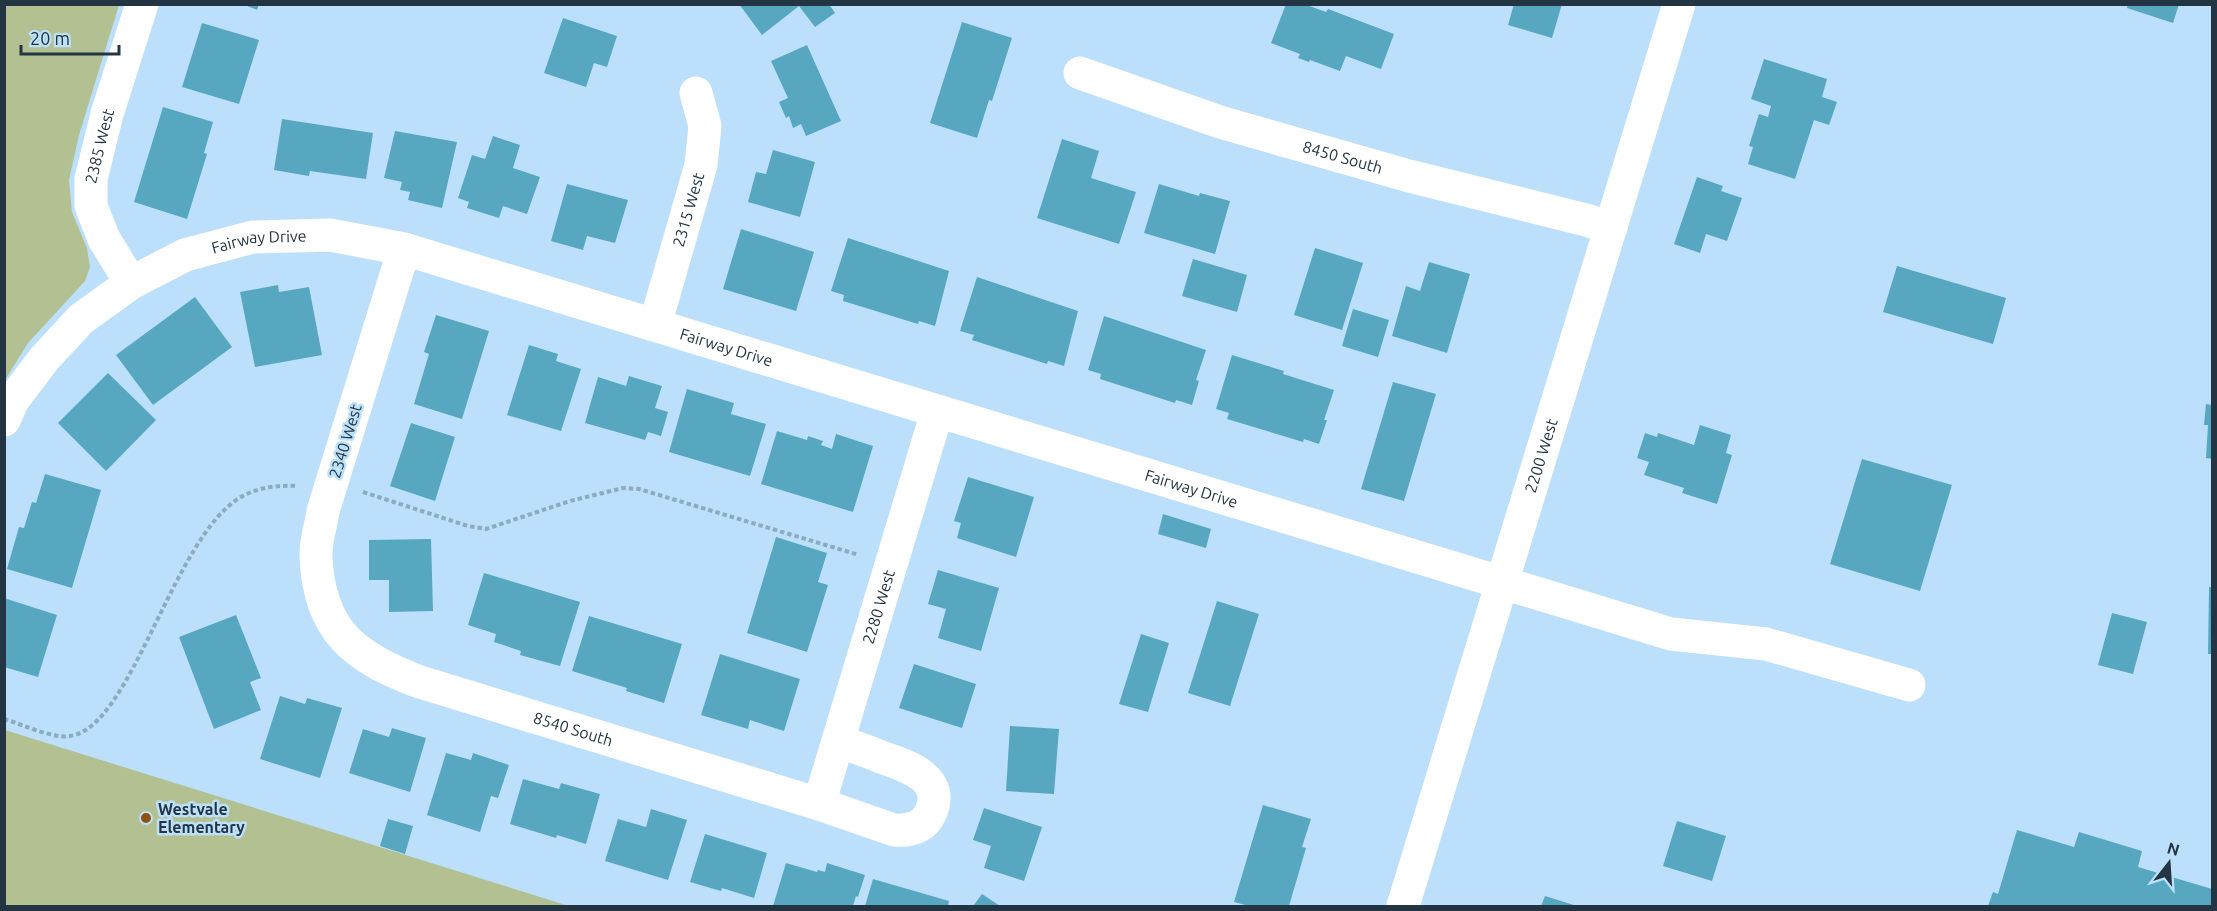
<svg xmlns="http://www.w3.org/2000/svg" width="2217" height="911" font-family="Ubuntu,sans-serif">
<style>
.green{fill:#b3c192}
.building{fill:#58a7c1}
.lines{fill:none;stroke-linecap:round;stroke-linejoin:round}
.path{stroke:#8cabc1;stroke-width:4;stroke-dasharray:4.5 3;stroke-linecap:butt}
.minor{stroke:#fff;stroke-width:33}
.poi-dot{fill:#8d5210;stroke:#bce0fb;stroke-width:2}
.labels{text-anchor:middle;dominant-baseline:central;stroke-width:5;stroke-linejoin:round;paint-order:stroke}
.street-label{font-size:16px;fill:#233542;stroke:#bce0fb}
.poi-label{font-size:16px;font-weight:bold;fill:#233542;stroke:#bce0fb;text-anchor:start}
</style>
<rect width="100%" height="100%" fill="#bce0fb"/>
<g class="green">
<polygon points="5,4 119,5 79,135 69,180 72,212 87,248 90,267 85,281 28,343 5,380"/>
<polygon points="5,730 569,906 5,906"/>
</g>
<g class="building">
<polygon points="242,4 259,4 257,10"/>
<polygon points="739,4 829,4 835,13 815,27 799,6 762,35"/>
<polygon points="1286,4 1304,4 1326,12 1328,9 1394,34 1381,69 1346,56 1340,71 1310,60 1309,62 1298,58 1300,54 1271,43"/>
<polygon points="1514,4 1562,4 1552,38 1508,25"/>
<polygon points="2128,4 2179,4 2173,23 2127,8"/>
<polygon points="563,18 617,36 607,67 594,63 586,87 544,73"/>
<polygon points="962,22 1012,38 992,101 989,100 977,138 930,123"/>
<polygon points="202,23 259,40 239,104 182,87"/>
<polygon points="807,45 841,121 806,136 801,124 793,128 789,116 786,118 779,102 788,98 771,61"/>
<polygon points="1764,59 1827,79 1822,97 1837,102 1829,125 1814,120 1795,179 1748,164 1753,147 1749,146 1759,114 1768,117 1771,106 1751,99"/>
<polygon points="163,107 213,122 204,153 207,154 187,219 134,202"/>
<polygon points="282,119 373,133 366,179 310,171 309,176 274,170"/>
<polygon points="395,131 457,142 442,208 408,200 410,192 400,190 402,182 384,178"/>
<polygon points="493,136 520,145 513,168 540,177 527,214 503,206 499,218 467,208 469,202 458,198 472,155 485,159"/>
<polygon points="1062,139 1099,151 1091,178 1136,192 1119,244 1037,218"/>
<polygon points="773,150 815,162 800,217 748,202 756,172 766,174"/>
<polygon points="1697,177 1723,186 1721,191 1742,198 1727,241 1706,234 1700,253 1674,244"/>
<polygon points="567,184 628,200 615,243 587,236 583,250 551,241"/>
<polygon points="1159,184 1199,196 1200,193 1230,201 1215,254 1144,233"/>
<polygon points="741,229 814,252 796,311 723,289"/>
<polygon points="848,238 949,271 935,326 919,321 918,324 843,301 844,295 831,291"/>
<polygon points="1315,248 1363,263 1342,330 1294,315"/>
<polygon points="1193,259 1247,275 1237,312 1182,296"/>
<polygon points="1429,262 1470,274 1447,353 1392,336 1406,286 1420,291"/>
<polygon points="1897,266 2006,298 1993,344 1883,312"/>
<polygon points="977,277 1078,311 1064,366 1048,361 1047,364 972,340 974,335 960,331"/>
<polygon points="278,285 279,292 309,287 322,355 255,367 240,292"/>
<polygon points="195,297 232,347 153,405 116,355"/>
<polygon points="1353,309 1389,320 1378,357 1342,346"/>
<polygon points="436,315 489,331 462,419 414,404 429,354 424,352"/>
<polygon points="1104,316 1206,350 1196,380 1199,381 1192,405 1176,400 1175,403 1100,379 1101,374 1088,370"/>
<polygon points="529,345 558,354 556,361 581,369 561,431 507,415"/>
<polygon points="1232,355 1284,371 1283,374 1334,390 1324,420 1327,420 1319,444 1304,439 1303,442 1227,419 1229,413 1216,409"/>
<polygon points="108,373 156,420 106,471 58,423"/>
<polygon points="629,376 662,386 655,408 668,412 661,436 648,432 645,440 585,423 598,377 626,386"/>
<polygon points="1393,382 1436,394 1404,501 1361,489"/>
<polygon points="687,389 734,403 731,414 766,424 750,476 669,452"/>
<polygon points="2206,404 2212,405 2212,459 2206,458 2208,425 2204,425"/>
<polygon points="411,423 455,437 435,501 390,486"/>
<polygon points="1700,425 1731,435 1726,453 1732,455 1717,504 1682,493 1684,488 1644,475 1649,462 1637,458 1645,433 1657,437 1658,433 1694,445"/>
<polygon points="777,431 807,440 808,436 823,441 821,445 832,449 836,434 873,446 853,512 761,484"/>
<polygon points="1862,459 1952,485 1920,591 1830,564"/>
<polygon points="45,474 101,490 72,588 7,569 19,527 24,528 32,502 36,503"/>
<polygon points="968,477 1034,497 1016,557 957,538 961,523 954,521"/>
<polygon points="1163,514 1211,529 1206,548 1158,534"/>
<polygon points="776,537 827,553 818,582 828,585 807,652 747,633"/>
<polygon points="431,539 433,611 389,612 389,580 369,580 369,540"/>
<polygon points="938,570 999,588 981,651 938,638 946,609 928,604"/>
<polygon points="484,573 580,602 560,666 520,655 521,651 494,642 496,634 468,625"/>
<polygon points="2209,587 2212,587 2212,654 2208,654"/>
<polygon points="4,598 57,615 38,677 4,667"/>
<polygon points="1217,601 1259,614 1230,706 1188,693"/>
<polygon points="2112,613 2147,622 2133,674 2098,665"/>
<polygon points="236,615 261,678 250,682 261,710 214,729 179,637"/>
<polygon points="589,616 682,644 664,703 626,691 627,688 572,671"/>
<polygon points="1141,634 1169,643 1148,712 1119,704"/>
<polygon points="720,654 800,679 784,731 750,720 748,729 701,715"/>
<polygon points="914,664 976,684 962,728 899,708"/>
<polygon points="280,696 305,704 307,698 342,708 320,778 260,759"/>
<polygon points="1010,726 1059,729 1054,794 1006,791"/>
<polygon points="392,728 426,738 410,792 349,773 363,729 389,737"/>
<polygon points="446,753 471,760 473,753 509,765 498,798 491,796 480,832 427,815"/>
<polygon points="523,779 559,789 561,783 600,794 586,844 557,835 556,838 510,824"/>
<polygon points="1263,805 1311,819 1302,847 1306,848 1289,906 1249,906 1234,902"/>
<polygon points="984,808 1042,827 1024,881 984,868 991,846 973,840"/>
<polygon points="651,809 687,820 668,880 605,861 618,819 646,827"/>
<polygon points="388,819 413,826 405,854 380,846"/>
<polygon points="1677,821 1726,836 1712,881 1663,866"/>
<polygon points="2017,830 2074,847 2079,832 2142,851 2138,867 2212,889 2212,906 1988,906 1993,892 1998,894"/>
<polygon points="705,834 767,853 754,898 722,888 721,891 690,882"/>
<polygon points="786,863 817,872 818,870 825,872 827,863 865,875 858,897 856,896 853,906 773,906"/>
<polygon points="873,879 949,901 948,906 865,906"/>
<polygon points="982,894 1000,906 973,906"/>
<polygon points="1545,896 1577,906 1541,906"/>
</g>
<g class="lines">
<g class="path">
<polyline points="363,492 468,526 486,529 570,501 623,488 639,489 859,555"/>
<path d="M4,719C22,724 52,739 70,736C132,728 173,536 241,497C258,487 279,485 298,486"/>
</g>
<g class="minor">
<path id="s1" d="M1080,73L1220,122L1409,176L1586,220L1611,228"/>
<path id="s2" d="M404,249L323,511C321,526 315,543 316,557C319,631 355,658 420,682L819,804L894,830C909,831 923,828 930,814C947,778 907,766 881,757C867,751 852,746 838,741"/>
<path id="s3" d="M131,283L104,239L91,206V179L107,114L142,4"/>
<path id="s4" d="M655,325L701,165L705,126L696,93"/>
<path id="s5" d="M4,420L13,400L44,359L81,319L131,283L185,255L253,237L330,235L404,249L1671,634L1766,644L1909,685"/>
<path id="s6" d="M819,804L937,412"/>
<path id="s7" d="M1403,906L1679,4"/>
</g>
</g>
<circle class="poi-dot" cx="146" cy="818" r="6"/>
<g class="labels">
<g class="street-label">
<text stroke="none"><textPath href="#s3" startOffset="148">2385 West</textPath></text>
<text stroke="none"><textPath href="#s1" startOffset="276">8450 South</textPath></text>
<text stroke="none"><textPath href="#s4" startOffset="120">2315 West</textPath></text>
<text stroke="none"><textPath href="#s5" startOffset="326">Fairway Drive</textPath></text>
<text stroke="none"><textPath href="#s5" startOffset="810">Fairway Drive</textPath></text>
<text transform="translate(345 441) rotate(-73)">2340 West</text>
<text stroke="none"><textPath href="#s7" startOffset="471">2200 West</textPath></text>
<text stroke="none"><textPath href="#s5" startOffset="1296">Fairway Drive</textPath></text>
<text stroke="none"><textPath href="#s6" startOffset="206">2280 West</textPath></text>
<text stroke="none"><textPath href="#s2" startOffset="657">8540 South</textPath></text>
</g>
<g class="poi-label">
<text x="158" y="809">Westvale<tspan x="158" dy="18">Elementary</tspan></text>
</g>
</g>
<rect width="2217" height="911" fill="none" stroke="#233542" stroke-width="12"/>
<g transform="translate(2169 863) rotate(17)" stroke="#bce0fb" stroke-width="4.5" paint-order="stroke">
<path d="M0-4.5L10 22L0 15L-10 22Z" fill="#233542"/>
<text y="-9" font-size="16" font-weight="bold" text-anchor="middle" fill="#233542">N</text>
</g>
<path d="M21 45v9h98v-9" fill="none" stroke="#233542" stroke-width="3"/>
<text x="30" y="45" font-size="18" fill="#233542" stroke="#bce0fb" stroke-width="4.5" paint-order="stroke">20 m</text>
</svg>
